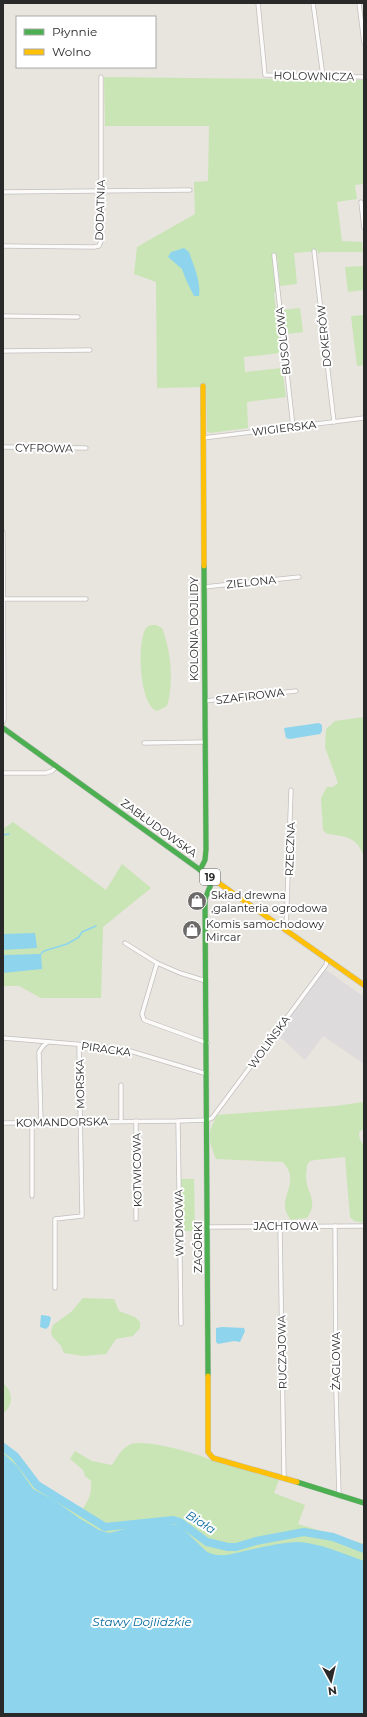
<svg xmlns="http://www.w3.org/2000/svg" width="367" height="1717" font-family="Montserrat,sans-serif">
<style>
.industrial{fill:#dedbdd}
.green{fill:#c9e5b5}
.water{fill:#8ed4ed}
.lines{fill:none;stroke-linecap:round;stroke-linejoin:round}
.stream{stroke:#8ed4ed;stroke-width:1.5}
.river{stroke:#8ed4ed;stroke-width:8}
.street-casing{stroke:#c1c0c0;stroke-width:5}
.fast-casing{stroke:#c1c0c0;stroke-width:6}
.slow-casing{stroke:#c1c0c0;stroke-width:6}
.street{stroke:#fcfbfa;stroke-width:3.5}
.fast{stroke:#4caf50;stroke-width:5}
.slow{stroke:#ffc107;stroke-width:5}
.labels{text-anchor:middle;dominant-baseline:central;stroke-width:4;stroke-linejoin:round;paint-order:stroke}
.shield{fill:#fff;stroke:#696969;stroke-width:1}
.shield-label{font-size:10px;font-weight:bold;fill:#292929}
.street-label{font-size:11px;fill:#292929;stroke:#fff}
.poi-label{font-size:11px;fill:#292929;stroke:#fff;text-anchor:start}
.water-label{font-size:12px;font-style:italic;fill:#0769a0;stroke:#fff}
</style>
<rect width="100%" height="100%" fill="#e8e4de"/>
<polygon class="industrial" points="322,967 364,997 364,1064 323,1036 305,1060 277,1034"/>
<g class="green">
<polygon points="104,77 364,80 364,184 355,185 357,199 337,202 342,241 362,242 363,252 321,252 318,254 318,251 294,253 297,284 280,286 277,257 273,257 277,292 274,293 281,353 244,357 245,372 282,368 286,397 247,402 248,428 210,433 207,431 206,387 157,388 156,282 134,274 137,247 195,214 194,182 208,181 209,126 105,126"/>
<polygon points="364,266 364,290 348,292 345,267"/>
<polygon points="300,308 303,332 285,334 282,310"/>
<polygon points="364,315 364,365 357,366 351,316"/>
<path d="M156,625L162,628C171,651 174,682 167,706L157,711C139,706 136,639 147,627C149,625 153,625 156,625Z"/>
<path d="M364,717V858C359,837 345,836 327,834L323,830L321,798L327,787H333L338,783L325,747L326,729L335,721Z"/>
<polygon points="13,822 106,890 122,864 151,888 103,927 101,998 41,998 19,986 3,986 3,829"/>
<path d="M364,1102V1129L359,1132C359,1138 360,1141 364,1145V1223L354,1221L350,1217L345,1157L315,1160L310,1161L307,1165C307,1169 306,1174 306,1178C307,1194 319,1201 307,1218L291,1220C277,1203 292,1192 290,1176C290,1171 286,1166 283,1162L216,1159C208,1138 207,1135 217,1115L335,1106Z"/>
<polygon points="181,1179 194,1179 195,1231 181,1231"/>
<polygon points="83,1298 114,1299 119,1311 135,1317 140,1322 140,1328 133,1336 116,1339 106,1354 83,1356 64,1353 61,1346 52,1336 51,1332 53,1325 71,1312"/>
<path d="M3,1383C14,1393 13,1405 3,1414Z"/>
<path d="M3,1444L19,1455L40,1484L82,1510C89,1500 92,1493 91,1481L85,1476L83,1470L70,1459L75,1451L92,1461L112,1465C117,1457 122,1448 131,1444C146,1439 196,1453 211,1460L279,1480L274,1493L305,1505L298,1524L364,1544V1714H3Z"/>
</g>
<g class="water">
<path d="M184,248L189,252C194,267 201,281 199,296H194L186,280L182,269L168,257L171,252Z"/>
<polygon points="319,723 322,725 322,731 320,734 290,739 286,738 284,728"/>
<polygon points="35,933 37,948 3,950 3,934"/>
<polygon points="41,954 42,969 3,973 3,955"/>
<polygon points="41,1315 49,1316 51,1318 49,1326 46,1329 40,1327"/>
<polygon points="222,1327 244,1328 245,1331 240,1342 234,1341 218,1344 216,1342 216,1328"/>
<path d="M3,1453L17,1466L33,1489L54,1500L79,1518L99,1530L109,1533L133,1527L170,1524L180,1526L207,1552C222,1559 234,1553 249,1550C263,1547 284,1542 298,1542C320,1543 344,1554 364,1561V1714H3Z"/>
</g>
<g class="lines">
<g class="stream">
<polyline points="3,835 9,834"/>
<polyline points="41,954 44,951 67,944 79,937 82,932 96,926"/>
</g>
<polyline class="river" points="3,1447 15,1456 37,1485 105,1527 173,1520 180,1522 207,1542 228,1547 236,1547 256,1541 304,1532 333,1537 364,1549"/>
<g class="street-casing">
<g id="street">
<polyline points="258,3 265,75 364,77"/>
<polyline points="313,3 323,76"/>
<polyline points="359,3 364,43"/>
<polyline points="3,192 190,190"/>
<polyline points="361,202 364,228"/>
<polyline points="3,246 94,247 99,246 101,241 101,77"/>
<polyline points="314,251 334,422"/>
<polyline points="274,255 293,427"/>
<polyline points="3,316 78,317"/>
<polyline points="3,351 90,350"/>
<polyline points="203,438 364,418"/>
<polyline points="3,447 86,448"/>
<polyline points="3,532 4,719 3,722"/>
<polyline points="204,587 299,577"/>
<polyline points="4,599 86,599"/>
<polyline points="205,701 296,691"/>
<polyline points="144,743 205,742"/>
<polyline points="3,773 46,773 52,771 57,766"/>
<polyline points="286,931 291,790"/>
<polyline points="125,943 157,963 180,973 206,981"/>
<polyline points="157,963 142,1014 144,1020 207,1043"/>
<polyline points="3,1038 99,1046 130,1051 207,1074"/>
<polyline points="121,1121 121,1085"/>
<polyline points="136,1121 136,1219"/>
<polyline points="178,1121 181,1324"/>
<polyline points="3,1123 178,1121 207,1120 212,1118 326,965 327,960"/>
<polyline points="41,1123 39,1052 43,1046 48,1042"/>
<polyline points="32,1196 32,1123"/>
<polyline points="335,1226 336,1392 339,1496"/>
<polyline points="208,1227 364,1226"/>
<polyline points="280,1227 284,1478"/>
<polyline points="55,1288 55,1219 82,1216 79,1045"/>
</g>
</g>
<g class="fast-casing">
<g id="fast">
<polyline points="3,728 203,872"/>
<polyline points="200,870 205,860 206,849 204,566"/>
<polyline points="208,1376 205,899 213,879"/>
<polyline points="297,1482 364,1503"/>
</g>
</g>
<g class="slow-casing">
<g id="slow">
<polyline points="203,386 204,566"/>
<polyline points="203,872 364,985"/>
<polyline points="208,1376 208,1452 213,1458 297,1482"/>
</g>
</g>
<use href="#street" class="street"/>
<use href="#fast" class="fast"/>
<use href="#slow" class="slow"/>
</g>
<defs>
<g id="shop-disc" transform="scale(1)"><circle r="9.5" fill="#6c6a68" stroke="#fff"/><path d="M-5-2.5h2.3a2.7 3.5 0 0 1 5.4 0H5L5.5 6h-11ZM-1.5-2.5h3a1.5 2.3 0 0 0-3 0Z" fill="#fff"/></g>
</defs>
<g fill-rule="evenodd">
<use href="#shop-disc" x="197" y="901"/>
<use href="#shop-disc" x="192" y="930"/>
</g>
<g class="labels">
<rect class="shield" x="200" y="869" width="20" height="16" rx="3"/>
<g class="shield-label">
<text x="210" y="877">19</text>
</g>
<g class="street-label">
<text transform="translate(314 76) rotate(1)">HOLOWNICZA</text>
<text transform="translate(100 210) rotate(-88)">DODATNIA</text>
<text transform="translate(324 336) rotate(-96)">DOKERÓW</text>
<text transform="translate(283 341) rotate(-96)">BUSOLOWA</text>
<text transform="translate(284 428) rotate(-7)">WIGIERSKA</text>
<text transform="translate(44 448) rotate(1)">CYFROWA</text>
<text transform="translate(251 582) rotate(-6)">ZIELONA</text>
<text transform="translate(194 629) rotate(-90)">KOLONIA DOJLIDY</text>
<text transform="translate(250 696) rotate(-7)">SZAFIROWA</text>
<text transform="translate(159 828) rotate(36)">ZABŁUDOWSKA</text>
<text transform="translate(290 849) rotate(-88)">RZECZNA</text>
<text transform="translate(269 1042) rotate(-54)">WOLIŃSKA</text>
<text transform="translate(106 1049) rotate(8)">PIRACKA</text>
<text transform="translate(80 1084) rotate(-91)">MORSKA</text>
<text transform="translate(62 1122) rotate(-1)">KOMANDORSKA</text>
<text transform="translate(137 1170) rotate(-91)">KOTWICOWA</text>
<text transform="translate(179 1223) rotate(-91)">WYDMOWA</text>
<text x="286" y="1226">JACHTOWA</text>
<text transform="translate(198 1247) rotate(-90)">ZAGÓRKI</text>
<text transform="translate(282 1352) rotate(-91)">RUCZAJOWA</text>
<text transform="translate(336 1361) rotate(-90)">ŻAGLOWA</text>
</g>
<g class="poi-label">
<text x="211" y="895">Skład drewna<tspan x="211" dy="13">,galanteria ogrodowa</tspan></text>
<text x="206" y="924">Komis samochodowy<tspan x="206" dy="13">Mircar</tspan></text>
</g>
<g class="water-label">
<text transform="translate(201 1522) rotate(32)">Biała</text>
<text x="142" y="1621">Stawy Dojlidzkie</text>
</g>
</g>
<rect width="367" height="1717" fill="none" stroke="#292929" stroke-width="8"/>
<rect x="16" y="16" width="140" height="52" fill="#ffffff" stroke="#a9a9a9"/>
<rect x="24" y="29" width="20" height="6" fill="#4caf50" stroke="#a9a9a9"/>
<text x="52" y="36" font-size="12" fill="#292929">Płynnie</text>
<rect x="24" y="49" width="20" height="6" fill="#ffc107" stroke="#a9a9a9"/>
<text x="52" y="56" font-size="12" fill="#292929">Wolno</text>
<g transform="translate(331 1681) rotate(172)" stroke="#ffffff" stroke-width="3" paint-order="stroke">
<path d="M0-3L7 15L0 10L-7 15Z" fill="#292929"/>
<text y="-6" font-size="11" font-weight="bold" text-anchor="middle" fill="#292929">N</text>
</g>
</svg>
